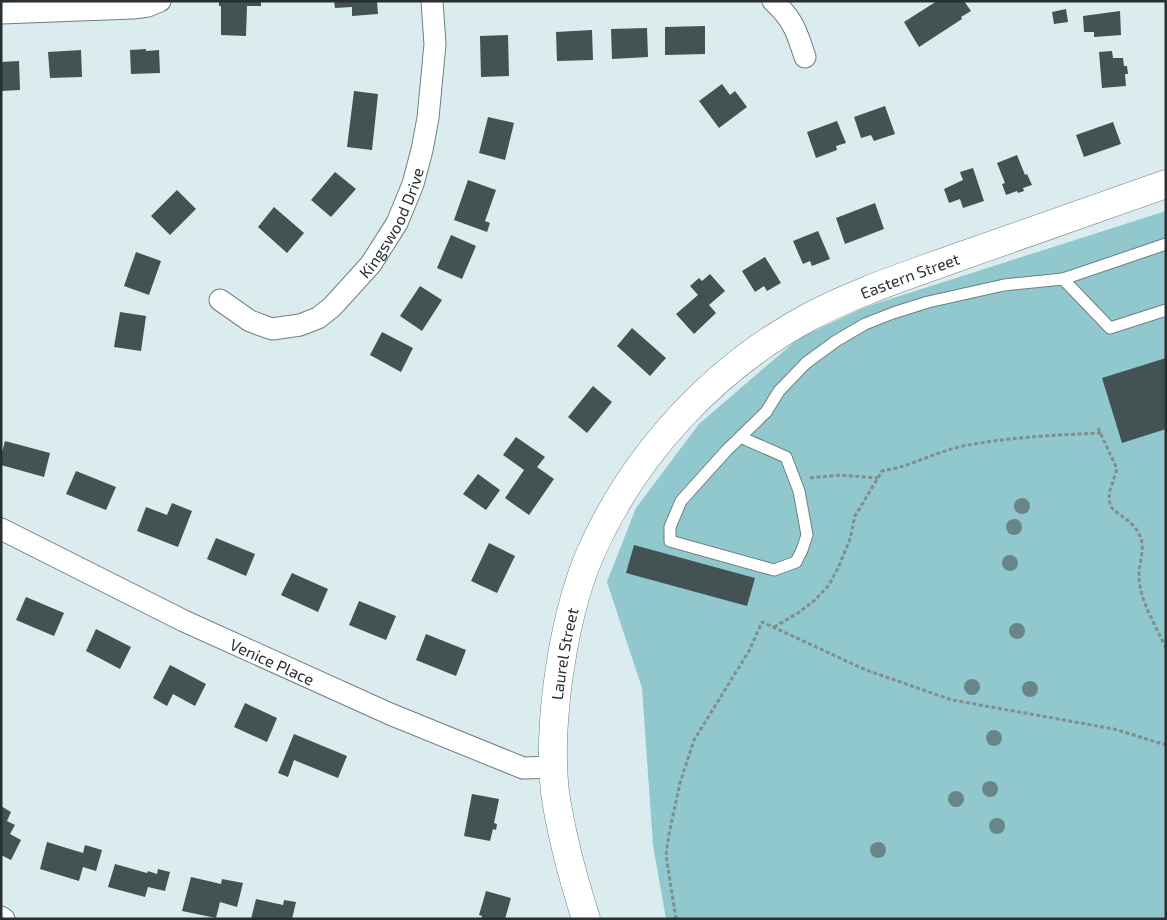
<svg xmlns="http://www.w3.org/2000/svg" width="1167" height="920" font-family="'Exo 2',sans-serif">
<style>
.green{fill:#91c8cd}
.building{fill:#435253}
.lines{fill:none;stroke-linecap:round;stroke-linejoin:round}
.lane-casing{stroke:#6f7f81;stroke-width:13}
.street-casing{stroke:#6f7f81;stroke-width:23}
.secondary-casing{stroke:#6f7f81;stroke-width:29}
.path{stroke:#818d8f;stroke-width:3;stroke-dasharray:4 2.5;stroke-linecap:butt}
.lane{stroke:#fff;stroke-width:11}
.street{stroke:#fff;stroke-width:21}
.secondary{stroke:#fff;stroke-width:28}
.tree{fill:#688588}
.labels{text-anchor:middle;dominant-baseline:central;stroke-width:5;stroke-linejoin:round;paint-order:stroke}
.street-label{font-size:16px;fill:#282f30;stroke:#daecee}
</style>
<rect width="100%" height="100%" fill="#daecee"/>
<polygon class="green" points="1166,211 1166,919 666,919 653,845 642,688 607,582 636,508 699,424 799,338 865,307"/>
<g class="building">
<polygon points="219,1 261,1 261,6 247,6 246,36 221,35 221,6 219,6"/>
<polygon points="334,1 377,1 378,14 352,16 352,7 335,8"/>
<polygon points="937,1 964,1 971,11 961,17 962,19 919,47 904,22"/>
<polygon points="1066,9 1068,22 1054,24 1052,12"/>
<polygon points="1120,11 1121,35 1094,37 1094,32 1084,32 1083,16"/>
<polygon points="705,26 705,54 665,55 665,27"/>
<polygon points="647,28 648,57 612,59 611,29"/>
<polygon points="592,30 593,60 557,61 556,32"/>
<polygon points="508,35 509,76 481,77 480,36"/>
<polygon points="146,49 146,51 159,50 160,73 131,74 130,50"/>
<polygon points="81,50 82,77 50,78 48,52"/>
<polygon points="1112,51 1113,58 1123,58 1124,66 1127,66 1128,74 1125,74 1126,86 1102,88 1099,52"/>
<polygon points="19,61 20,90 1,91 1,62"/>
<polygon points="722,84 730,95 735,91 747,107 719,128 699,101"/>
<polygon points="354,91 378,94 372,150 347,147"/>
<polygon points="885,106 895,134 874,141 871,135 861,138 854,117"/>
<polygon points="488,117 514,123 505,160 479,153"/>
<polygon points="837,121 846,143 836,146 837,150 816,158 807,132"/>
<polygon points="1113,122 1121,144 1084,157 1076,135"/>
<polygon points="1017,155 1025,175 1027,174 1032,185 1023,188 1024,191 1018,193 1017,191 1006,195 1002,184 1005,183 997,163"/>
<polygon points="973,168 984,201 963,208 960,199 949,203 944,189 963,180 960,172"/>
<polygon points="335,172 356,189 331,217 311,200"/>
<polygon points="468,180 496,190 485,221 490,223 487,232 454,220"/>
<polygon points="177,190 196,209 170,235 151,216"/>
<polygon points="875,203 884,229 845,244 836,218"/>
<polygon points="274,207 304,233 287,253 258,227"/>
<polygon points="818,231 830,259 812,266 810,261 803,264 793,241"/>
<polygon points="451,235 476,246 462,279 437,268"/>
<polygon points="136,252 161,261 149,295 124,286"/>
<polygon points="765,257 781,283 767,291 764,286 755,292 742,271"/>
<polygon points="710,274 725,291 709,305 716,313 694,334 676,314 698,295 690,286 699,278 702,281"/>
<polygon points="420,286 442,300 422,331 400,316"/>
<polygon points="120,312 146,316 141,351 114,347"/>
<polygon points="632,328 666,358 650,376 617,346"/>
<polygon points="382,332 413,348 401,372 370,355"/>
<polygon points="1166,358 1166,429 1122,443 1102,378"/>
<polygon points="593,386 612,402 587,433 568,417"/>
<polygon points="516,437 545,457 537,467 554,479 529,515 505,498 524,470 503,455"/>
<polygon points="5,441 50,453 44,477 1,465 1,456"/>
<polygon points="76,471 116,487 106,510 66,494"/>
<polygon points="478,474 500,490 486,510 463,494"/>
<polygon points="172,503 192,511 178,547 137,531 146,507 167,515"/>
<polygon points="216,538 255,554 246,576 207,559"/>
<polygon points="489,543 515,556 497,593 471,581"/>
<polygon points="634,545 755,578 747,606 626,573"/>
<polygon points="292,573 328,589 318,612 281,595"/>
<polygon points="26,597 64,613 54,636 16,620"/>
<polygon points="359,601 396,616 386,640 349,625"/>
<polygon points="96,629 131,647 120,669 86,651"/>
<polygon points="426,634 466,650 456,676 416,660"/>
<polygon points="170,665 206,684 195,706 173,694 167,706 153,698"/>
<polygon points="245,703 277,718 267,742 234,727"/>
<polygon points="294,734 347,756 338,778 294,760 288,777 278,773"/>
<polygon points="472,794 499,799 494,823 497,824 496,830 493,829 490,841 464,836"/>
<polygon points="1,806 11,812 7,821 15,825 10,834 21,840 11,860 1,855"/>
<polygon points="47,842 83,853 85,845 102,850 96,871 83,867 79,881 40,869"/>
<polygon points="115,864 147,873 148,871 157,874 158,869 170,872 165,891 148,887 145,897 108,887"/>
<polygon points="191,877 221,884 222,879 243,883 237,907 220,902 216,918 182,911"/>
<polygon points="486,891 511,898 505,919 481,919 482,916 479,915"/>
<polygon points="256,899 283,905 284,900 296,902 292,919 251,919"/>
</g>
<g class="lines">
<g class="lane-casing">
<g id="lane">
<polyline points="1063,279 1110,328 1166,310"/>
<polyline points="740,437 786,457 799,491 807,535 802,550 796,562 774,570 670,541 670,527 681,501 726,451 766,412 779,391 806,363 836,341 865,324 893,313 928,302 1004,285 1063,279 1166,244"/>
</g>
</g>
<g class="street-casing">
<g id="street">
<path d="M773,1C793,19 797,32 805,57"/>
<polyline points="1,13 133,8 148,6 160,1"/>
<path id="s1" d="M220,300L250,321L272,329L300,325L318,318L332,307L371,264L397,223L413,184L422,150L428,118L435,44L432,1"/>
<path id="s2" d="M1,529L184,621L390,714L523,768L554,767"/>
<polyline points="1,917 4,919"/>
</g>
</g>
<g class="secondary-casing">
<g id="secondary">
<path id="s3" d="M586,919C573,878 561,835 555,792C551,758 553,723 557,689C563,642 572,595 591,552C635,453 714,368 809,317C854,293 903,277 950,260C1022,235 1094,210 1166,184"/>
</g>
</g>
<g class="path">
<path d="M1098,428L1117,469L1109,493L1110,506C1120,517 1134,521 1140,536C1146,549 1138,565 1139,579C1141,603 1156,626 1166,648"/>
<polyline points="810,478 840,475 878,478"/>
<path d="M774,627L798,613L815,600L829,585L839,566L850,539L855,516L882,471C892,469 902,467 912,463C929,457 945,450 963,446C1009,437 1055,435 1101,433"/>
<polyline points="676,919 666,855 669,834 680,783 694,740 749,651 762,622 866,670 952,700 1114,729 1166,745"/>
</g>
<use href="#lane" class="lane"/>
<use href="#street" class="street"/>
<use href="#secondary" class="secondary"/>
</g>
<g class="tree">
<circle cx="1022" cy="506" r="8"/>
<circle cx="1014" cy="527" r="8"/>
<circle cx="1010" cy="563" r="8"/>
<circle cx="1017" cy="631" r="8"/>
<circle cx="972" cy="687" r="8"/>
<circle cx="1030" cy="689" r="8"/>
<circle cx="994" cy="738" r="8"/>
<circle cx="990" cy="789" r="8"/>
<circle cx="956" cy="799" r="8"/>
<circle cx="997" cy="826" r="8"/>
<circle cx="878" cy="850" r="8"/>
</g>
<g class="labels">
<g class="street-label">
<text stroke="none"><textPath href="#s1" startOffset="230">Kingswood Drive</textPath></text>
<text stroke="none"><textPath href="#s3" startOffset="811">Eastern Street</textPath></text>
<text stroke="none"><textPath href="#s3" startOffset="270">Laurel Street</textPath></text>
<text stroke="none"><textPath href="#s2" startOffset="302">Venice Place</textPath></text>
</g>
</g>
<rect width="1167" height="920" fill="none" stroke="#282f30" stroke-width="5"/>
</svg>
